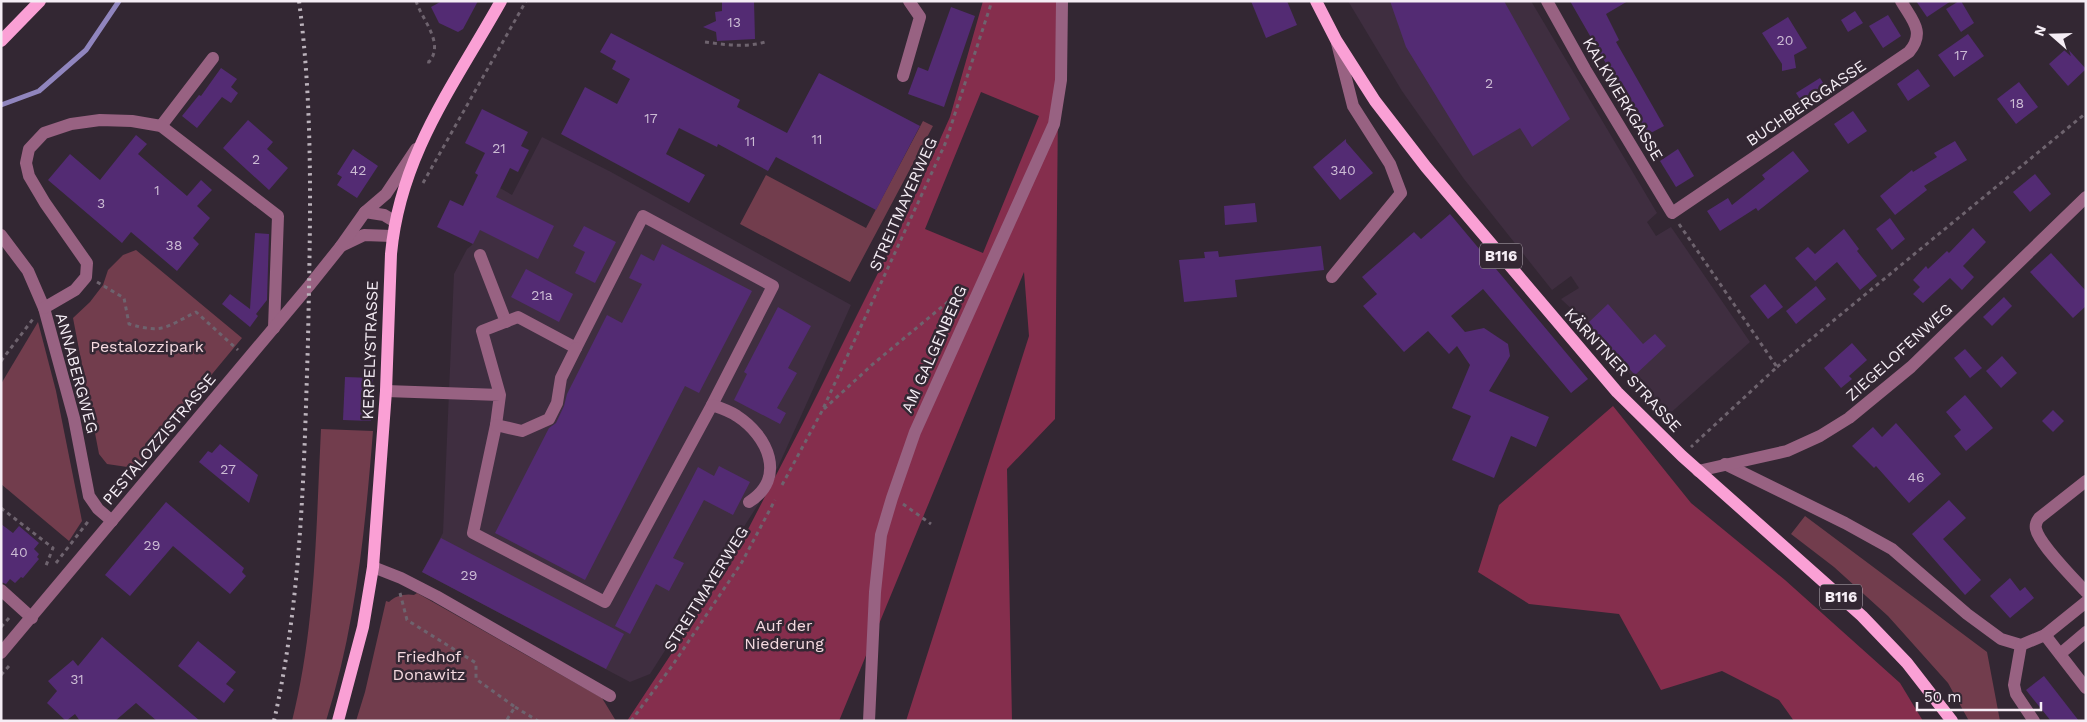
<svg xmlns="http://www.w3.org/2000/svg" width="2087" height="722" font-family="'Work Sans',sans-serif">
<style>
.built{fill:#3f2e40}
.green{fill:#723d4d}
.forest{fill:#852e4d;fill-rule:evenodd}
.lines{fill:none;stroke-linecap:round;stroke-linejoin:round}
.stream{stroke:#9085be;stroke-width:5}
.building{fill:#532b73}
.path{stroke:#6e636e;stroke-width:3;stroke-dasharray:4 4;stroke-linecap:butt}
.minor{stroke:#986282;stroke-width:12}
.major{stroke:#faa0d5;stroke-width:12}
.rail{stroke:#bbb2bb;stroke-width:4;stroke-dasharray:2.5 5;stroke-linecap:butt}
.labels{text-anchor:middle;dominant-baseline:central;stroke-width:5;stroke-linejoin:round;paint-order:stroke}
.number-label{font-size:14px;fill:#ccbcd4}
.shield{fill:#332733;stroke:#bbb2bb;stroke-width:1}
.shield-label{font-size:15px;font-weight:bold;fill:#f5edf5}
.street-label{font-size:16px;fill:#f5edf5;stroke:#332733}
.park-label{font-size:16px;fill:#f5dae0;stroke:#332733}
</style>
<rect width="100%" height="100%" fill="#332733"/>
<g class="built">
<polygon points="1348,1 1531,1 1657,213 1647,222 1656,236 1671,227 1750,342 1667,416 1578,315 1561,299 1579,288 1571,276 1552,290 1464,179 1402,91"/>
<polygon points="542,137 611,172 851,305 768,489 650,674 630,682 422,572 443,533 454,274 467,249 472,245 500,188 512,195"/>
</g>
<g class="green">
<polygon points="923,121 933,126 850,282 740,224 766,175 866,228"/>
<polygon points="136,250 242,338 134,468 107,464 99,454 73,318 90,302 103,285 108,270 123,255"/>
<polygon points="38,322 56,391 82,521 69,541 1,484 1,384"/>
<path d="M321,429L373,431C365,530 356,625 326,721H292C316,626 316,526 321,429Z"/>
<polygon points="1805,516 1987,652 2000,721 1969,721 1948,683 1888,616 1834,567 1791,534"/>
<path d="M417,593L602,698L616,721H356L365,692L386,601L389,602C394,596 406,593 414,595Z"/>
</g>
<g class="forest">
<path d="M983,1H1059L1055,419L1007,469L1012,721H906L1029,336L1024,272L839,721H627L728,568L802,425L900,229L950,117ZM981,92L1039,116L983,253L925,229Z"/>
<polygon points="1613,406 1691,503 1785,580 1900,683 1923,721 1794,721 1779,700 1722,671 1661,690 1619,614 1529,604 1478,572 1499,505"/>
</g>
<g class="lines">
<polyline class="stream" points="1,105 39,91 86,50 119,1"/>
</g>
<g class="building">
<polygon points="442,1 478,1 463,29 458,32 439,23 431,7"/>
<polygon points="722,1 754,1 755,39 717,41 716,32 703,27 716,21 715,12 722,11"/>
<polygon points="1251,1 1287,1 1297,25 1266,38"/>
<polygon points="1390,1 1504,1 1570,119 1532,147 1520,128 1473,156 1406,47"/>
<polygon points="1570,1 1628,1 1606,14 1619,40 1616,42 1664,126 1647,135"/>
<polygon points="1916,1 1951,1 1927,17"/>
<polygon points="1959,1 1961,1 1974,23 1961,32 1946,9"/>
<polygon points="951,7 975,16 944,107 908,94 918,67 928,71"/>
<polygon points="1855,11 1863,23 1848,32 1841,20"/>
<polygon points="1888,15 1901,36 1883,48 1869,26"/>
<polygon points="1788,17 1807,48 1794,55 1796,68 1782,71 1782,64 1762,33"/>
<polygon points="611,33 740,100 737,107 787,133 819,73 920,126 876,210 776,157 768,171 718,144 717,147 679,128 666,154 705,175 689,203 561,134 585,87 617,104 630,79 612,69 616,61 600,52"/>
<polygon points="1968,34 1984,56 1954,77 1938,55"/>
<polygon points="2067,48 2086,69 2068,86 2049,64"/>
<polygon points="221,68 237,79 231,87 238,93 231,103 222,97 197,128 182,116 199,95 201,96"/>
<polygon points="1918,69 1930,86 1908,101 1897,84"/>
<polygon points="1820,78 1829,92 1805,107 1796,93"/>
<polygon points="2019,82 2038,107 2016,124 1997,99"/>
<polygon points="482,109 528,132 521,146 529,150 518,172 510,168 496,197 554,226 538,259 480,230 473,244 437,227 450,200 463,206 478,175 475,173 485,153 465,143"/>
<polygon points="1853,111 1867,131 1848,144 1834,124"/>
<polygon points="248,120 273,142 267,149 288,168 269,190 223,148"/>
<polygon points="136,135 147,144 138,154 187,196 201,180 212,190 197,206 210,218 193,238 199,244 177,271 131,232 122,243 48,180 70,154 100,180"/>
<polygon points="1346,139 1346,142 1373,173 1340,200 1313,167"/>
<polygon points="1955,141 1967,160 1924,186 1927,190 1895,215 1880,196 1912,170 1913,172 1937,157 1934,153"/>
<polygon points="353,149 378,166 357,198 337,185 342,177 337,174"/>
<polygon points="1678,149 1694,176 1676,187 1660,161"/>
<polygon points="1793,151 1809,171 1758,211 1756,208 1720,231 1707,211 1728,198 1732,205 1765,179 1762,175"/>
<polygon points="2035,174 2051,194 2030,212 2013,192"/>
<polygon points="1255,203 1257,222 1225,225 1224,206"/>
<polygon points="1450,214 1588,379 1571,393 1483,289 1451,316 1465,332 1484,328 1508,344 1510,356 1489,391 1549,417 1536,447 1511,436 1494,478 1452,460 1471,416 1452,408 1470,365 1457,346 1449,354 1428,331 1404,352 1363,306 1377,294 1362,277 1414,232 1421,239"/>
<polygon points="1890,218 1905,239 1892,250 1876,229"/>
<polygon points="584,226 616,242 595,283 575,273 585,252 573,246"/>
<polygon points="1973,228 1986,242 1963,266 1974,277 1962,290 1950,278 1923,303 1913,294 1920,287 1913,280 1926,266 1928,269 1947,251 1949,253"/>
<polygon points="1844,229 1859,249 1857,251 1877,276 1860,290 1837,262 1815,281 1795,258 1808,247 1815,254"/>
<polygon points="255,233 269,234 267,300 256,314 258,316 250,327 222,304 230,294 250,309"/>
<polygon points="662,244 752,291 699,393 685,386 585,580 495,533 549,428 556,423 564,406 567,394 607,315 622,323 642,284 629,278 641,254 654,261"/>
<polygon points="1321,246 1324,270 1235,280 1237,297 1184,302 1179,260 1205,258 1204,252 1218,251 1219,257"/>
<polygon points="2051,253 2086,291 2086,306 2073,318 2030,272"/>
<polygon points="526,269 573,294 559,322 511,297"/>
<polygon points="1765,284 1783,307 1768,319 1750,296"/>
<polygon points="1816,286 1826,299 1796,324 1786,311"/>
<polygon points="2004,297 2012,306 1992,326 1983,317"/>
<polygon points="1608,304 1643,344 1655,334 1666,346 1635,375 1588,323"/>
<polygon points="778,307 811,326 788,368 797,373 777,408 786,413 780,424 734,400 747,374 744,372"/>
<polygon points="1852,343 1867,360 1849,376 1852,379 1841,388 1824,368"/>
<polygon points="1965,349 1982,368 1970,378 1954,358"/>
<polygon points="2002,356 2017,373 2001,388 1986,371"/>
<polygon points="345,377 373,378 371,421 343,420"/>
<polygon points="1965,395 1993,428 1966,451 1954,436 1961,430 1946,412"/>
<polygon points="2053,410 2064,421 2053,432 2042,421"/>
<polygon points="1896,423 1941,474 1909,503 1876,466 1874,468 1852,446 1873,427 1882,437"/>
<polygon points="220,444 258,475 249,503 199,462 208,451 212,453"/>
<polygon points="719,466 750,482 733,515 704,500 673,558 684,563 669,591 656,584 630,634 615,626 698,467 714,476"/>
<polygon points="1949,500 1966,518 1943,539 1981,580 1965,595 1912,534"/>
<polygon points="166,502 244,568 242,572 246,576 230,594 173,546 130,596 105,575"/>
<polygon points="1,524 13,533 19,526 39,543 34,549 39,554 37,557 39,559 23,578 21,577 15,583 10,579 6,584 1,582"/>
<polygon points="441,538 624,634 606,669 422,572"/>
<polygon points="2010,578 2020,591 2025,587 2034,598 2010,618 1990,596"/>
<polygon points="102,637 200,721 157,721 136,703 115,721 80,721 75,714 66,721 47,703 57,691 48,681 73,660 78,666"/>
<polygon points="198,641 236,672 226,684 234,690 224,703 178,666"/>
<polygon points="2044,676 2079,721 2051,721 2026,690"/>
</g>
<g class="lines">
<g class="path">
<path d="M416,1C422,20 445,43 429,62L424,61"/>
<path d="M705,42C726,45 748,48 768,41"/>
<polyline points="423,183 526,1"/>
<polyline points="1679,224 1777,367 1691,447"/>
<path d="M97,282L124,298L129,324C163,334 166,327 196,312L238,350"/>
<polyline points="1,361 33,319"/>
<polyline points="1777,367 2086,113"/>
<polyline points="824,409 873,364 961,291 964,291"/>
<polyline points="782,485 822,411 945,144 992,1"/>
<polyline points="903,504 931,524"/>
<polyline points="1,508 53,548 45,568"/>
<polyline points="56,563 90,519"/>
<polyline points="400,593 407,620 476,663 476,679 515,707 506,721"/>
<polyline points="1,627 9,618"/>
<polyline points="1,675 9,666"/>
<polyline points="515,707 538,721"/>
<polyline points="631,721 672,666 742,562 775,500"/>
</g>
<g class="minor">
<path d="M1547,1L1585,69L1672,213L1909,52C1926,32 1912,20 1901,1"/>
<polyline points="903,76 920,17 909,1"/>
<polyline points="161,126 213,58"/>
<polyline points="365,212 384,215 394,221"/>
<polyline points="1,235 28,271 44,308 74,418 89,496 98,509 112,521"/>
<polyline points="341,246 364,235 392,236"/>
<polyline points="480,255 506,322"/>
<polyline points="1332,277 1401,193 1390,164 1353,106 1337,43"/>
<polyline points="44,308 75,290 86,277 87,263 45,203 29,176 26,163 29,149 44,133 71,124 100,120 132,121 161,126 278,216 274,328"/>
<polyline points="386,391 500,395 496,425 473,533 605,602 712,405 773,286 643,216 576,348 518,317 482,331 500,395"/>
<path d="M712,405C721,408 730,411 737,416C768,436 787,478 749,502"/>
<polyline points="496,425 522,431 549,419 557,403 561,378 576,348"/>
<polyline points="1725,464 1845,523 1892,549 1967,614 2001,639 2021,645 2045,635 2086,602"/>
<polyline points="1698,471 1787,451 1820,436 1849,418 1911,367 2086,197"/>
<path d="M2086,481L2039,518C2036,522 2035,525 2036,529C2039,544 2074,579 2086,592"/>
<polyline points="373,567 401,578 436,596 610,696"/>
<polyline points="1,590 32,618"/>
<polyline points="2045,635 2086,688"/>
<polyline points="2021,645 2014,685 2016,694 2034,721"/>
<polyline points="1,653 309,286 341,246 365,212 386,194 416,149"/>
<polyline points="2060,654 2086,632"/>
<polyline points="869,721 875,592 881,535 892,498 915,432 1054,124 1061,80 1062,1"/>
</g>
<g class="major">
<polyline points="1316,1 1336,40 1375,101 1426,167 1617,392 1682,456 1862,616 1907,663 1952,721"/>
<polyline points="1,41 40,1"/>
<path d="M338,721L363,627L373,567L386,391L391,254C400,155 454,85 501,1"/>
</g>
<path class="rail" d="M274,721C302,596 304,468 308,341C310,228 314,113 299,1"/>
</g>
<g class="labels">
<g class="number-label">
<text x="734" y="22">13</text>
<text x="1785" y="40">20</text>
<text x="1961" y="55">17</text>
<text x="1489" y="83">2</text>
<text x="2017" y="103">18</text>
<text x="651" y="118">17</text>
<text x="817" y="139">11</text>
<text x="750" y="141">11</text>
<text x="499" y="148">21</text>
<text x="256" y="159">2</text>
<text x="358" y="170">42</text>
<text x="1343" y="170">340</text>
<text x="157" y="190">1</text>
<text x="101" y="203">3</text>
<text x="174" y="245">38</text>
<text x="542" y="295">21a</text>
<text x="228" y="469">27</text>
<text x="1916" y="477">46</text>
<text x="152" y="545">29</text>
<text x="19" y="552">40</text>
<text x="469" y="575">29</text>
<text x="77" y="679">31</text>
</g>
<g class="shield">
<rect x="1480" y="243.5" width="42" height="25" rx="4"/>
<rect x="1820" y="584.5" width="42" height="25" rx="4"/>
</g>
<g class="shield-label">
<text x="1501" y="256">B116</text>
<text x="1841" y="597">B116</text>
</g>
<g class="street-label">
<text transform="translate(1623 99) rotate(59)">KALKWERKGASSE</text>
<text transform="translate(1806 103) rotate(-34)">BUCHBERGGASSE</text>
<text transform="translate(903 204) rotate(-66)">STREITMAYERWEG</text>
<text transform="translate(934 349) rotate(-66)">AM GALGENBERG</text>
<text transform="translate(370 350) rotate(-88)">KERPELYSTRASSE</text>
<text transform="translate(1899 352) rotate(-42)">ZIEGELOFENWEG</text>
<text transform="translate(1623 370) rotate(47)">KÄRNTNER STRASSE</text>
<text transform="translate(77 373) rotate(75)">ANNABERGWEG</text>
<text transform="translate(159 439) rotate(-50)">PESTALOZZISTRASSE</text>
<text transform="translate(706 589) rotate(-58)">STREITMAYERWEG</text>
</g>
<g class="park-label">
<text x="147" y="346">Pestalozzipark</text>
<text x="784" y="625">Auf der<tspan x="784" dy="18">Niederung</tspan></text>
<text x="429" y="656">Friedhof<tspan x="429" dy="18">Donawitz</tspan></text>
</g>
</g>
<rect width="2087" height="722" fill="none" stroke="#f5edf5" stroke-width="5"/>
<g transform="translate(2052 35) rotate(290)" stroke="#332733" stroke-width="4" paint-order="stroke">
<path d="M0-4L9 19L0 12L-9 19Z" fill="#f5edf5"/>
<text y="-8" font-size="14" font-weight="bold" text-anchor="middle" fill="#f5edf5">N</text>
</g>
<path d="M1917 702v8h124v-8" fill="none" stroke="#f5edf5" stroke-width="2.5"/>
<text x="1924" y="702" font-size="15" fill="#f5edf5" stroke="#332733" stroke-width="4" paint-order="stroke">50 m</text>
</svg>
